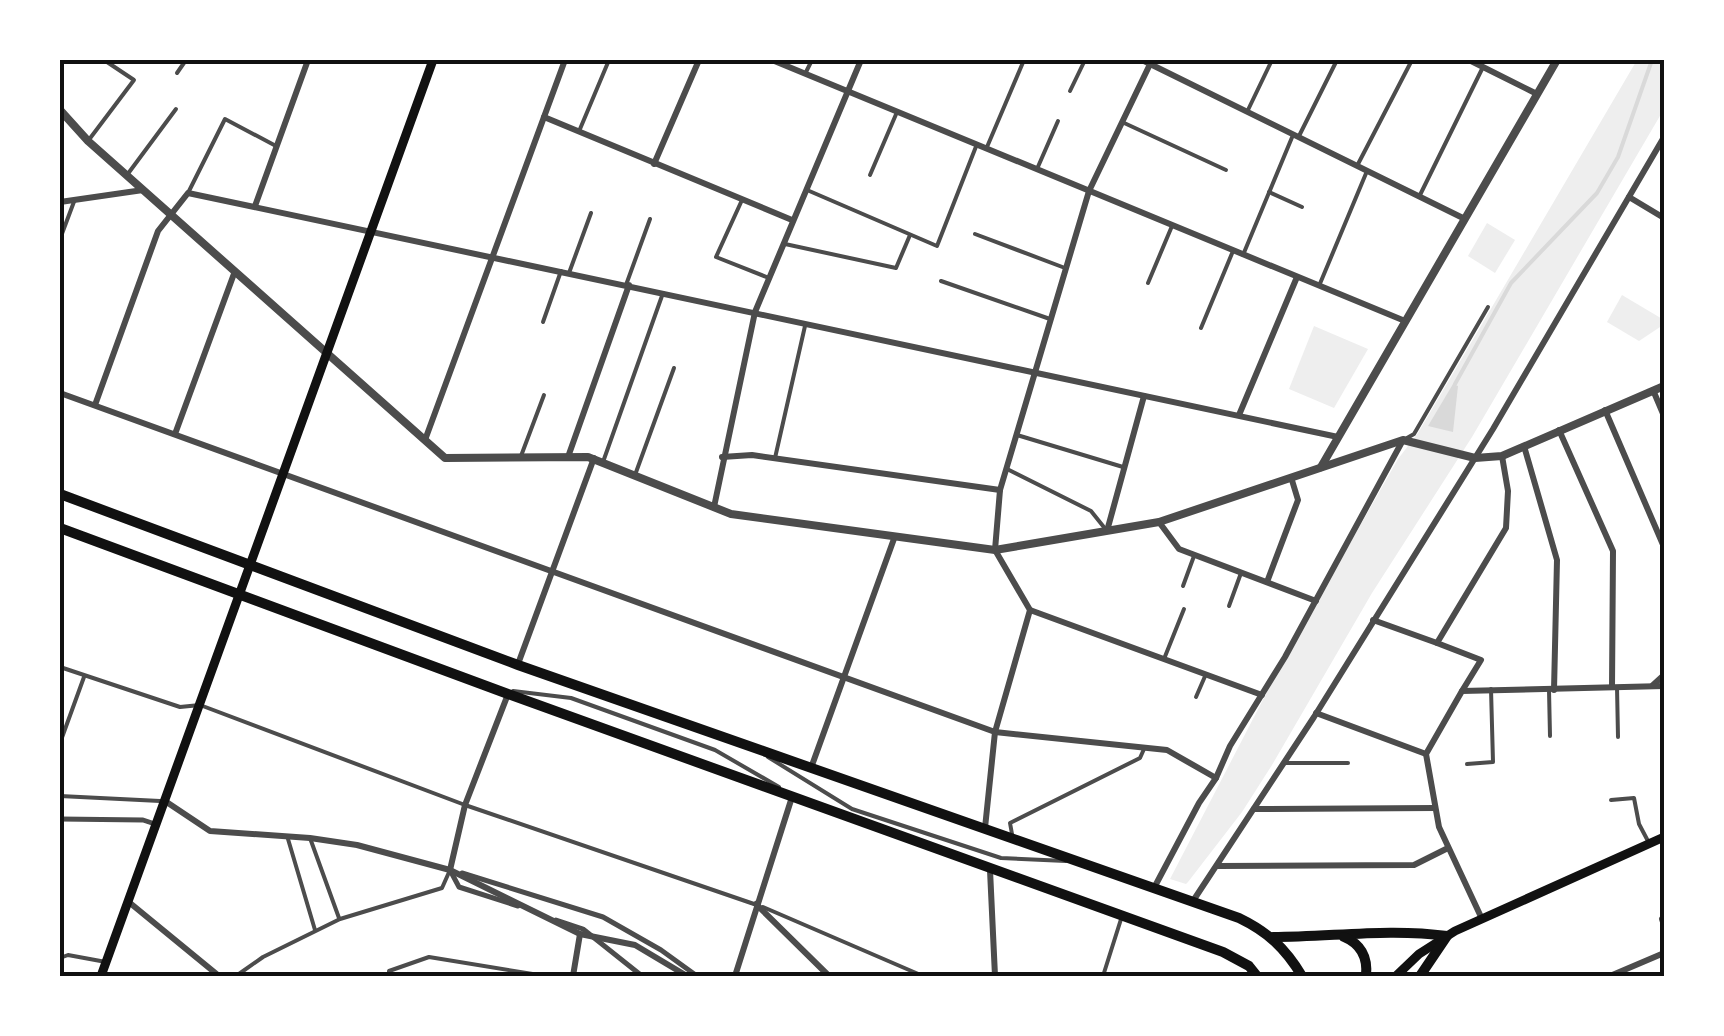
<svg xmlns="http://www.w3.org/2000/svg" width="1724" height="1036" font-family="'Archivo Narrow',sans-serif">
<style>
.green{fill:#eee}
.water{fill:#d9d9d9}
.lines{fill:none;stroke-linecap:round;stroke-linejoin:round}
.stream{stroke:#d9d9d9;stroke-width:4}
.service{stroke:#4c4c4c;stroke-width:4}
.pedestrian{stroke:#4c4c4c;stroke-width:5}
.minor{stroke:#4c4c4c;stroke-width:6}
.tertiary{stroke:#4c4c4c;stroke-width:8}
.secondary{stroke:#111;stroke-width:9}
.primary{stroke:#111;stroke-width:10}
.neatline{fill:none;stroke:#111;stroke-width:4}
</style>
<rect width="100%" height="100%" fill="#fff"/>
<g class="green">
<polygon points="1637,60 1664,60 1664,109 1472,437 1372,593 1272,765 1242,812 1188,882 1186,884 1170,879 1282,663 1398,459 1418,433"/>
<polygon points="1487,223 1515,240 1495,273 1468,256"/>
<polygon points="1622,295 1664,320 1660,327 1639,341 1607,322"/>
<polygon points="1314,326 1368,349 1334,408 1289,389"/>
</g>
<polygon class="water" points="1453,384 1458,386 1453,432 1428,426"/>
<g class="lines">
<polyline class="stream" points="1455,384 1511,283 1597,193 1618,157 1652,60"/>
<g class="service">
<polyline points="177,73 186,60"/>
<polyline points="805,74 812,60"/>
<polyline points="1070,91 1085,60"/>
<polyline points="1247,112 1272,60"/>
<polyline points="1122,122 1226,170"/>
<polyline points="580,129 609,60"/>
<polyline points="1299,136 1337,60"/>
<polyline points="88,141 134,80 104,60"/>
<polyline points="987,147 1024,60"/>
<polyline points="1357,166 1412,60"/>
<polyline points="1037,169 1058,121"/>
<polyline points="127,175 176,109"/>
<polyline points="870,175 897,112"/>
<polyline points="807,190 937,246 977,144"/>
<polyline points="1269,192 1302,207"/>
<polyline points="188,193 225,119 276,146"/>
<polyline points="1419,197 1483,67"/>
<polyline points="742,200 716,257 769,278"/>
<polyline points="975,234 1065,268"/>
<polyline points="60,239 75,199"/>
<polyline points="785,244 896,268 910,235"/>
<polyline points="1243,255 1293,135"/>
<polyline points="569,273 591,213"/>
<polyline points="941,281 1050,319"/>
<polyline points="1148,283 1172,226"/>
<polyline points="626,285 650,219"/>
<polyline points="1319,286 1367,171"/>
<polyline points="543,322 561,271"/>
<polyline points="1201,328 1233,251"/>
<polyline points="1017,435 1123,467"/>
<polyline points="1407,438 1414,434 1488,307"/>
<polyline points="521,456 544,395"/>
<polyline points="775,458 805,326"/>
<polyline points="603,462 663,293"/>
<polyline points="1007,469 1091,511 1107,531"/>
<polyline points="635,475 674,368"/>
<polyline points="1183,586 1194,556"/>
<polyline points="1229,606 1241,573"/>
<polyline points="1164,659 1184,609"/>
<polyline points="60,667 180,707 200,705 465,805 754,904"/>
<polyline points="1617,687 1618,737"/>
<polyline points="1549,690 1550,736"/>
<polyline points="513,691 571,698 715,750 779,787"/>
<polyline points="1196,697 1206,674"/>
<polyline points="60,743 84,677"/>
<polyline points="768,757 852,809 1001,858 1066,861"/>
<polyline points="1284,763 1348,763"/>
<polyline points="1467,764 1493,762 1491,689"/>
<polyline points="60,796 160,801"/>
<polyline points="1611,800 1634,798 1639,824 1649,843"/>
<polyline points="60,831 62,819"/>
<polyline points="1012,834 1010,823 1140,758 1144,749"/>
<polyline points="310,838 339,918"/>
<polyline points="288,839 315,930"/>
<polyline points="763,907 923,976"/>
<polyline points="60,958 68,955 106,962"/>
<polyline points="236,976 263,957 340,919 442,888 450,870"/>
<polyline points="389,976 389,971 429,957 545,976"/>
<polyline points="1103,976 1122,916"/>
</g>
<g class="pedestrian">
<polyline points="60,819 143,820 155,824"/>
<polyline points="451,872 459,887 518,906"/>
<polyline points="462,873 603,917 661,950 697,976"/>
<polyline points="556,920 583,929 642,976"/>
</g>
<g class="minor">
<polyline points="772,60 1405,321"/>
<polyline points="1142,60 1465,219"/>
<polyline points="1469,60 1537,94"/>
<polyline points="544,117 792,220"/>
<polyline points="654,164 699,60"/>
<polyline points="1629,197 1664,218"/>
<polyline points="60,202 143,190"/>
<polyline points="255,206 308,60"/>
<polyline points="1653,390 1664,416"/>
<polyline points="60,393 995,732 1167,750 1216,778"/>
<polyline points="95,405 158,231 188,193 1338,437"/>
<polyline points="1605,410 1664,547"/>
<polyline points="1239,415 1297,277"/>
<polyline points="1559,430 1613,551 1612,687"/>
<polyline points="175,434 235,271"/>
<polyline points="425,440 565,60"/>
<polyline points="1524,446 1557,560 1554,690"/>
<polyline points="568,457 629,285"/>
<polyline points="722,457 752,455 1000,490"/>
<polyline points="714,507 755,312 861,60"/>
<polyline points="1159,522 1179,549 1316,601"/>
<polyline points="1107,531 1144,396"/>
<polyline points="1267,582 1298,500 1291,477"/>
<polyline points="1030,610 1262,695"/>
<polyline points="1373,620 1437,643"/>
<polyline points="518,664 594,458"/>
<polyline points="1653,685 1664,675"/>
<polyline points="1462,691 1481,660 1437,643 1506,528 1508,491 1502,456"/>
<polyline points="1316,713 1426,754"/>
<polyline points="811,768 895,536"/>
<polyline points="165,801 210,831 310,838 357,845 450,870 580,934 635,945 687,976"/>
<polyline points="1254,809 1435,808"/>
<polyline points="985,828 995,732 1030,610 995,550 1000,490 1089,191 1152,60"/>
<polyline points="1218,866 1414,865 1448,848"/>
<polyline points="450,870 465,805 508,694"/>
<polyline points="990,870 995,976"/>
<polyline points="1154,888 1199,803 1216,778 1230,746 1285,657 1403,440"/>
<polyline points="1193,901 1314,717 1493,429 1664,137"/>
<polyline points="130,903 219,976"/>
<polyline points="756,904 829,976"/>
<polyline points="1482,919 1439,827 1426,754 1462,691 1664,686"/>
<polyline points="1662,919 1664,925"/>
<polyline points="573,976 580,934"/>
<polyline points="735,976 792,797"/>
<polyline points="1610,976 1664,953"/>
</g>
<g class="tertiary">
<polyline points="60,110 88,141 445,458 588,457 731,514 995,550 1159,522 1403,440 1475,458 1502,456 1664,386"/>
<polyline points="1321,467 1557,60"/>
</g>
<g class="secondary">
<polyline points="101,976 433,60"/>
<polyline points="1396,976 1419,954 1455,931 1664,837"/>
</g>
<g class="primary">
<path d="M60,494L518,665L1239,918C1268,932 1285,948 1302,976"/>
<polyline points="60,528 508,694 1223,952 1249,966 1257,976"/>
<path d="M1273,937C1332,937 1389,928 1447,936L1420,976"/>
<path d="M1344,937C1361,944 1368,957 1366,976"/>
</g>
</g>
<rect width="1724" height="1036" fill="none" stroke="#ffffff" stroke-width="125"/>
<rect x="62" y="62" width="1600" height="912" class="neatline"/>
</svg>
